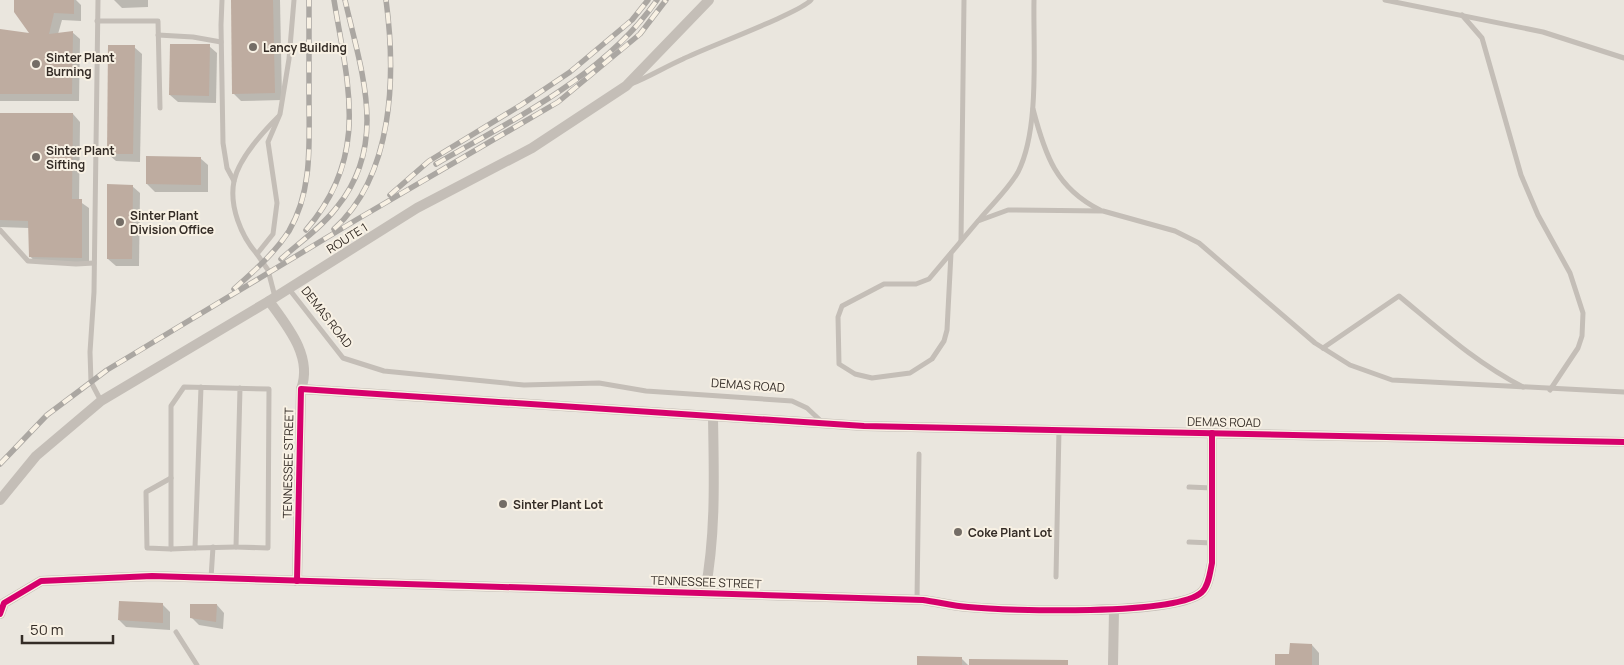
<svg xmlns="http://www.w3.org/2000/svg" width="1624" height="665" font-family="Manrope,sans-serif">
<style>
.shadow{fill:#0003}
.building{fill:#beaca0}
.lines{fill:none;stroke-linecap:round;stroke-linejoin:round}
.service{stroke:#c4beb7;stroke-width:5}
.minor{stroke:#c4beb7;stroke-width:10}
.rail-casing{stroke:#aba7a2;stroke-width:5.5}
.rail{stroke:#f8f1e4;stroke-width:4;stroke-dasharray:11;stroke-linecap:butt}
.cycleway-casing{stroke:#f8f1e4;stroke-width:9}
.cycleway{stroke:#d6006c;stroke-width:6}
.poi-dot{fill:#746d66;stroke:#f8f1e4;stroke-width:2}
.labels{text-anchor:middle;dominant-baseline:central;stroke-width:4;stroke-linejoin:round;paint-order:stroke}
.poi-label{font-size:12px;font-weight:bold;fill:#342c26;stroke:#f8f1e4;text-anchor:start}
.street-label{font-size:12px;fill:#342c26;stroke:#f8f1e4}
</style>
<rect width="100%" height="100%" fill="#eae6de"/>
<g class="shadow">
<polygon points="17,0 76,0 81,5 81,21 62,20 58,34 72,32 80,39 79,101 0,101 0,31 31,34"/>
<polygon points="114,0 148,0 148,7 122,8"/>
<polygon points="232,0 280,0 282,100 241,101 233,93"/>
<polygon points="209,46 217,53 216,103 178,102 170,95"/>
<polygon points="134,47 142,54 140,162 116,161 108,154"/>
<polygon points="0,114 73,114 80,122 79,201 89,208 89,265 37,264 30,256 29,228 0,227"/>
<polygon points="200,158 208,165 208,192 155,192 147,184"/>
<polygon points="132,186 140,193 139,266 116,266 108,259"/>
<polygon points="162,604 170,612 170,630 126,627 119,620"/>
<polygon points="217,605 224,613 223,629 199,625 191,617"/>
<polygon points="1312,645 1319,653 1319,665 1276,665"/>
<polygon points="962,659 968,665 918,665"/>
</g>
<g class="building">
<polygon points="14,0 74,0 74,14 54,13 49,34 73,31 72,94 0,94 0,29 29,33 14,12"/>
<polygon points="231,0 273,0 275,93 232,94"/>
<polygon points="170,44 210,44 209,96 169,95"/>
<polygon points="108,45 135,45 133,154 107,154"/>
<polygon points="0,113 73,113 72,199 82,199 82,258 29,257 28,221 0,220"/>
<polygon points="146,156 201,157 201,185 146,184"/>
<polygon points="107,184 133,185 132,259 107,259"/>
<polygon points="119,601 163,603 163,623 118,620"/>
<polygon points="190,604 217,604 216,622 190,618"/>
<polygon points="1290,643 1312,644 1312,665 1275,665 1275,654 1289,654"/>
<polygon points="917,656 962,657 962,665 917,665"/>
<polygon points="969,659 1068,660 1068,665 969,665"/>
</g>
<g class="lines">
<g class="service">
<polyline points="98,0 94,292 90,352 91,382 101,401"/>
<polyline points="222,0 221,25 223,143 227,168 234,181"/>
<polyline points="1385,0 1543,32 1624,58"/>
<polyline points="1462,15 1482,38 1521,175 1538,215 1570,273 1583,313 1582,336 1578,348 1550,390"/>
<polyline points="97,21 158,21 160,108"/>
<polyline points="158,35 193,37 221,42"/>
<path d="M631,84C649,77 665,67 683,59C705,48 800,13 811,0"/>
<path d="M1033,109C1045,155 1056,188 1100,210"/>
<path d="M979,220C991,205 1008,190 1018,172C1040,129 1033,49 1034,0"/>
<polyline points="0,230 28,261 76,264 94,263"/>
<polyline points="961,241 964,0"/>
<polyline points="951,253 947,330 944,341 932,359 910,373 872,378 855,374 839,364 838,317 842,306 884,284 916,284 929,279 978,221 1008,210 1103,211 1175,231 1199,243 1315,343 1350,365 1392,380 1624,392"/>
<path d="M257,254C241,236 229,206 234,181C239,158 262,133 278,117"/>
<polyline points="289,289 343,358 384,371 524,385 599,383 646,391 792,401 807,408 822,422"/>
<polyline points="275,297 268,270 257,254 273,234 277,203 268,142 280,114 289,59 294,0"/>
<path d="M1323,348L1399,296C1439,329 1476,363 1523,387"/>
<polyline points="201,387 195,548 236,547"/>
<polyline points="1189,487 1212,488"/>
<polyline points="1189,542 1212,543"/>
<polyline points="195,548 171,549 171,406 184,387 269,389 268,548 236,547 240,388"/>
<polyline points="171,549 147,548 146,492 171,478"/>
<polyline points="1056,577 1059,429"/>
<polyline points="211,578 213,547"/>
<polyline points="917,600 919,454"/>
<polyline points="176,632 197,665"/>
</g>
<g class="minor">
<path d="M269,301C288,327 313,357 301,389"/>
<polyline points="0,500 36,456 101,401 269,301 417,208 532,148 626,86 709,0"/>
<polyline points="297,581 301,389 864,426 1624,442"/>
<path d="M705,592C716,534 714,476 713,418"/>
<path d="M0,614L4,603L41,581L152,576L923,600C938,602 953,606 968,607C1008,611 1176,616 1202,592C1209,585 1210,572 1212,563V433"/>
<polyline points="1113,665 1114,610"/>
</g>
<g class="rail-casing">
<g id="rail">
<path d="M436,164C514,119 604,76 657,0"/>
<polyline points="390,195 429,161 521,105 570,72 632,20 648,0"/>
<path d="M334,229C394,175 396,75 386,0"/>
<path d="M306,230C370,156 348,86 334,0"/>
<path d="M281,259C300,242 322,227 337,207C389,143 361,71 345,0"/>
<path d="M234,289C254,271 274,254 289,231C313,190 309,142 309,96C309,64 309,32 309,0"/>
<polyline points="0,464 47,415 107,370 356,220 558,102 640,34 666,0"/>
</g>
</g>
<use href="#rail" class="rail"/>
<g class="cycleway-casing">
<g id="cycleway">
<polyline points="297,581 301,389 864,426 1624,442"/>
<path d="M0,614L4,603L41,581L152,576L923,600C938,602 953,606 968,607C1008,611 1176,616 1202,592C1209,585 1210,572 1212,563V433"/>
</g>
</g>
<use href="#cycleway" class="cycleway"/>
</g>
<g class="poi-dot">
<circle cx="253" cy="47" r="5"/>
<circle cx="36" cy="64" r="5"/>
<circle cx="36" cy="157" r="5"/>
<circle cx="120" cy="222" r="5"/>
<circle cx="503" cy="504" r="5"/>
<circle cx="958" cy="532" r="5"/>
</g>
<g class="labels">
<g class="poi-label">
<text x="263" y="47">Lancy Building</text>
<text x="46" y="57">Sinter Plant<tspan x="46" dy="14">Burning</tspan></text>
<text x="46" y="150">Sinter Plant<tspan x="46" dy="14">Sifting</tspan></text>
<text x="130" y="215">Sinter Plant<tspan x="130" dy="14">Division Office</tspan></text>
<text x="513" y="504">Sinter Plant Lot</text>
<text x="968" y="532">Coke Plant Lot</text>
</g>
<g class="street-label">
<text transform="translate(347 238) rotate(-32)">ROUTE 1</text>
<text transform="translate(327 317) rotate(52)">DEMAS ROAD</text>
<text transform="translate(748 385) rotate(4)">DEMAS ROAD</text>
<text transform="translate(1224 422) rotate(1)">DEMAS ROAD</text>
<text transform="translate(288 463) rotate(-89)">TENNESSEE STREET</text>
<text transform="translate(706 582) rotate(2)">TENNESSEE STREET</text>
</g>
</g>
<path d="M22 635v8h91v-8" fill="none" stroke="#342c26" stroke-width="2.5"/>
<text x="30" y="635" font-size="15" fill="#342c26" stroke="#f8f1e4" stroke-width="4" paint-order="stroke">50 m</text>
</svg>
